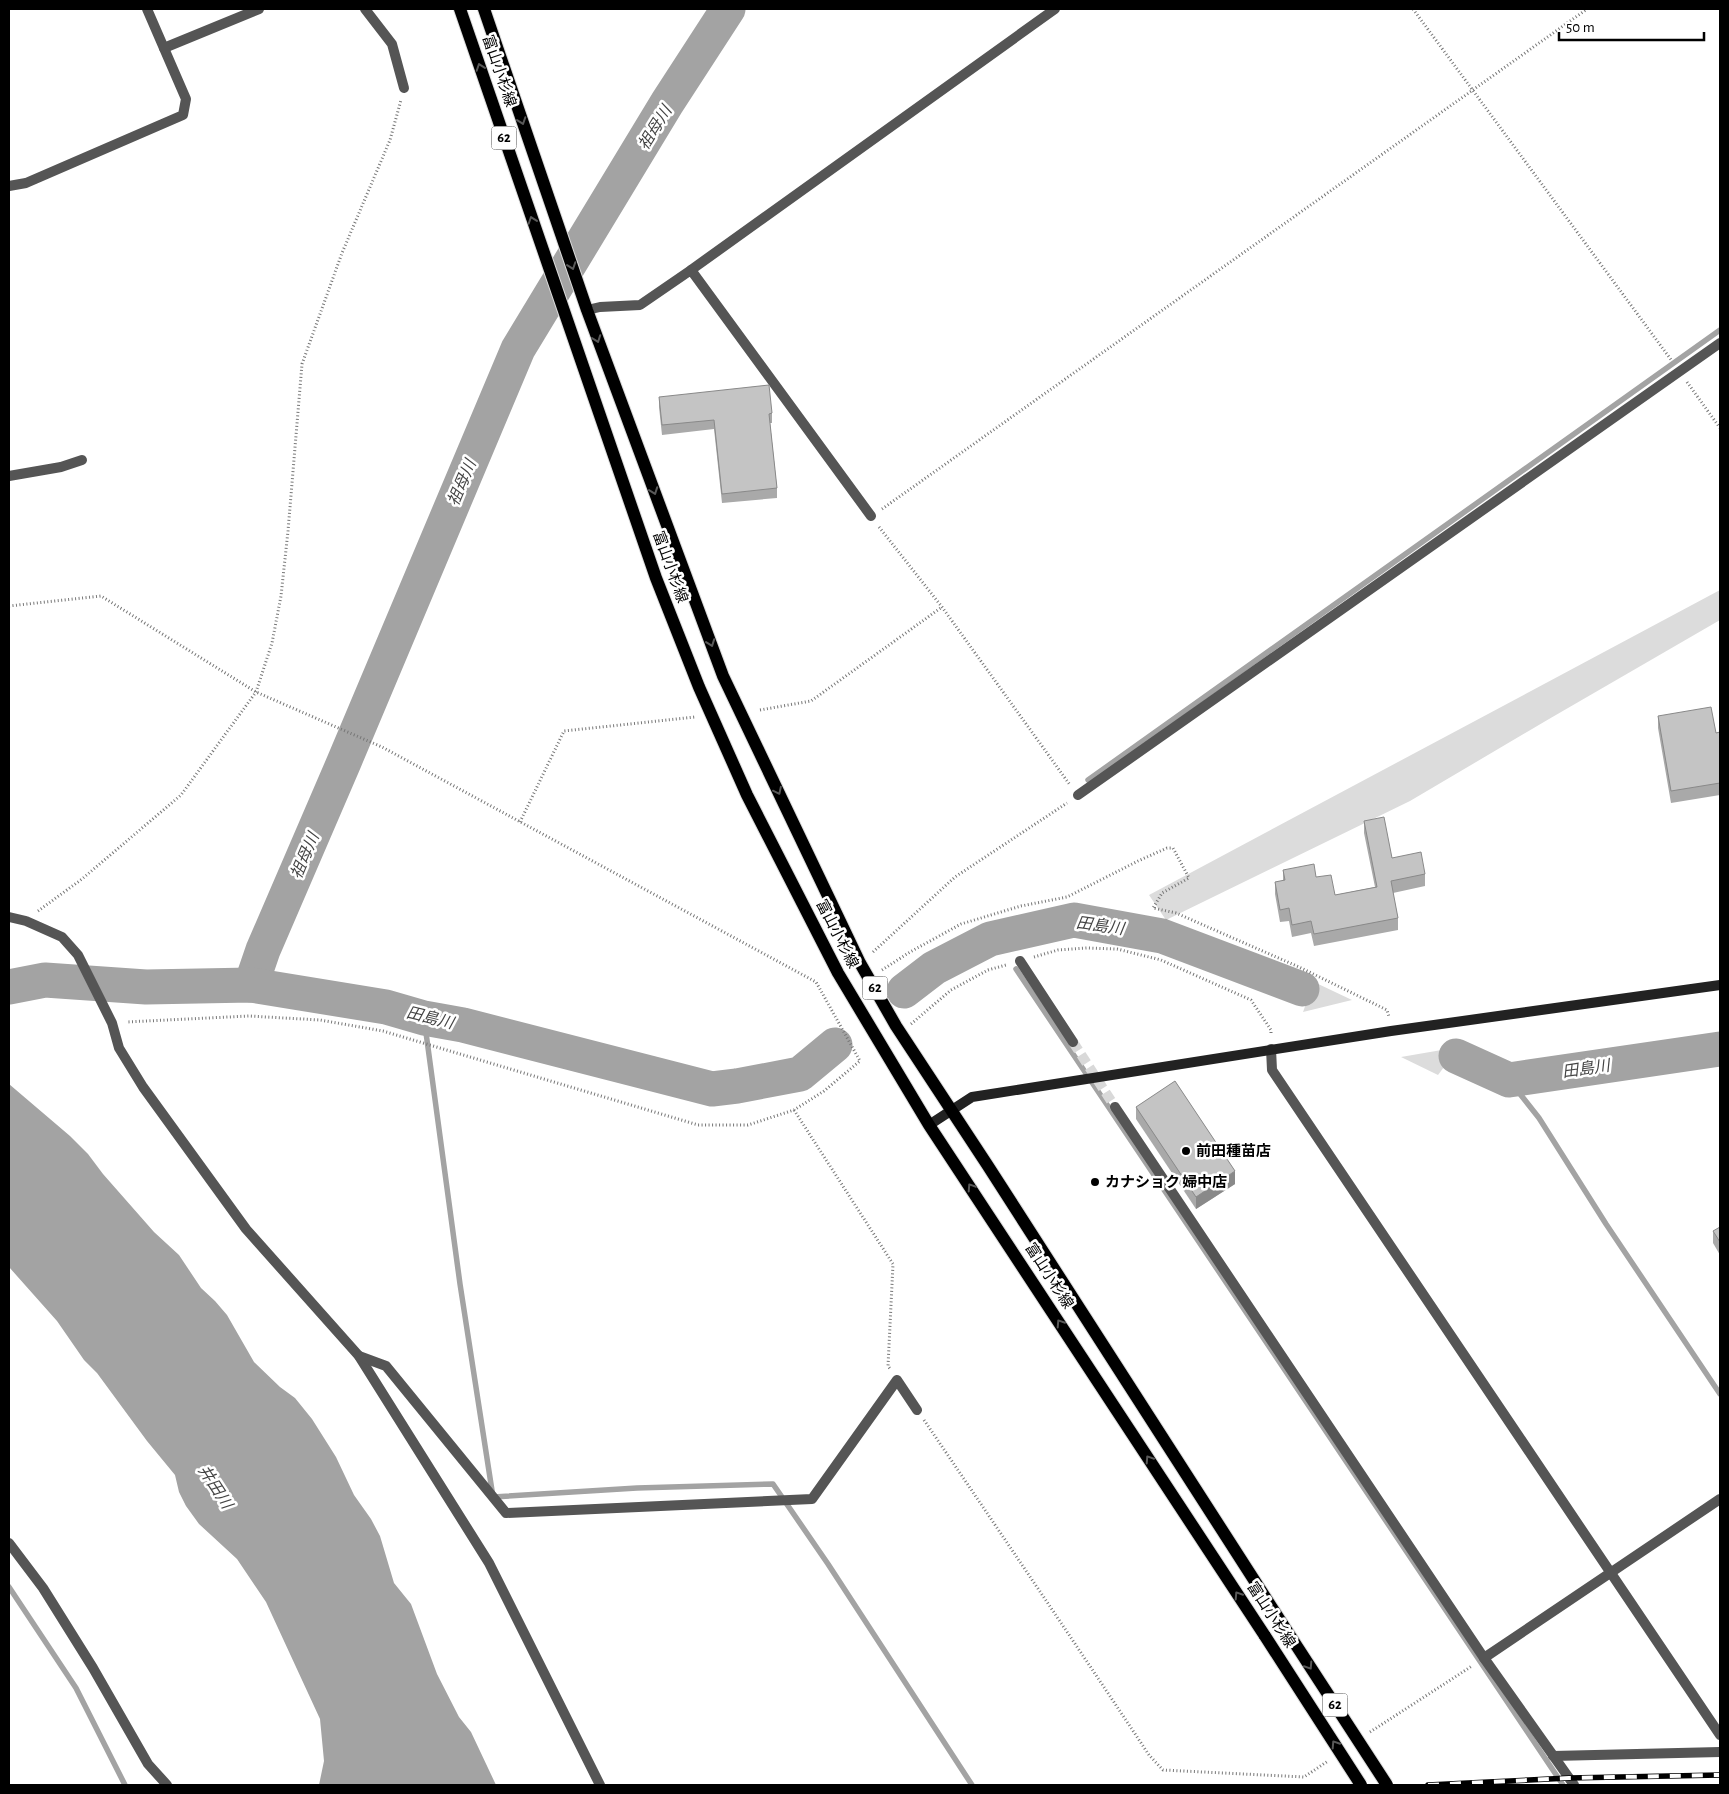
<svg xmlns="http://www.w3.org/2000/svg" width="1729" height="1794" font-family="'Alegreya Sans','Noto Sans JP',sans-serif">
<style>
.green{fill:#dcdcdc}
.water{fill:#a3a3a3}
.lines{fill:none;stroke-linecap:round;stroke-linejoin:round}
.stream{stroke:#a3a3a3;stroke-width:5.5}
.river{stroke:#a3a3a3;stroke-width:35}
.street-tunnel{stroke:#d9d9d9;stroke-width:10;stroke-dasharray:10 5;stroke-linecap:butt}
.primary-casing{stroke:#dbdbdb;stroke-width:14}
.path{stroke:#777;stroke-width:3;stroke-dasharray:1 2.5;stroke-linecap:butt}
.street{stroke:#555;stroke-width:10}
.secondary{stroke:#222;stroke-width:10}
.primary{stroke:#000;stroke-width:12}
.rail-casing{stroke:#000;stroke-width:5.5}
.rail{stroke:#fff;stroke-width:4;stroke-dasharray:11;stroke-linecap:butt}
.primary-bridge-casing{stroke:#dbdbdb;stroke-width:14;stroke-linecap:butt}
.primary-bridge{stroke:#000;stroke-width:12}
.wall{fill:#a9a9a9}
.shaded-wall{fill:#898989}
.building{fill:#c4c4c4;stroke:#898989}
.oneway{stroke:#595959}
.poi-dot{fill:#000;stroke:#fff;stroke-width:2}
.labels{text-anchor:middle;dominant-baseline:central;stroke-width:5;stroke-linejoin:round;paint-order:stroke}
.shield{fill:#fff;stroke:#4c4c4c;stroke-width:1}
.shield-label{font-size:14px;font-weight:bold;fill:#000}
.street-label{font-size:15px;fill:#000;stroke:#fff}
.poi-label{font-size:15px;font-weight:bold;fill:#000;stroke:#fff;text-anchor:start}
.water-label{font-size:16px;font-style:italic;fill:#444;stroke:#fff}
</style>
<rect width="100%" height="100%" fill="#fff"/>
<g class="green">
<polygon points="1720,590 1720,620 1549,719 1410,801 1166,920 1149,895"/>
<polygon points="1314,982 1352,1000 1303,1012"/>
<polygon points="1459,1047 1438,1075 1401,1057"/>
</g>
<polygon class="water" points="9,1084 70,1136 88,1154 103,1174 154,1232 179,1255 201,1288 215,1301 227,1315 254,1362 280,1387 295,1398 312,1419 336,1457 354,1495 371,1519 380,1536 394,1583 411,1604 437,1674 459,1717 471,1732 496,1785 319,1785 324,1761 320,1719 266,1602 237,1559 199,1524 186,1506 179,1492 175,1475 147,1441 97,1373 84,1360 57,1321 9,1267"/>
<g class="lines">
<g class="stream">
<polyline points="1088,780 1720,330"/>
<polyline points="1016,969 1563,1785"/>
<polyline points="424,1018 460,1284 493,1497 637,1488 773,1484 828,1564 972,1785"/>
<polyline points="1509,1080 1539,1118 1606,1224 1720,1394"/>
<polyline points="9,1587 76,1688 125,1785"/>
</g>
<g class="river">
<polyline points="251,985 263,950 344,762 518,349 667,103 728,9"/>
<polyline points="9,987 45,980 146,987 251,985 386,1007 424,1018 463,1025 712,1089 737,1086 800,1074 835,1045"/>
<polyline points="904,991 934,968 990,939 1074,920 1162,936 1302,989"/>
<polyline points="1456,1056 1509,1080 1720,1049"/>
</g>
<polyline class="street-tunnel" points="1073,1042 1115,1107"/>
<g class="primary-casing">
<g id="primary">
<polyline points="460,9 656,578 699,687 747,795 838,973 929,1125 1265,1636"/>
<polyline points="484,9 587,310 723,676 860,963 896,1026 988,1166 1283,1625"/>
</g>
</g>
<g class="path">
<polyline points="1413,9 1672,361"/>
<polyline points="1687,382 1720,428"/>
<polyline points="882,509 1587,9"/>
<polyline points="879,527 942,607 1070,785"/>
<polyline points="9,606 101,596 256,692 382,747 816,982 860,1061 824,1091 794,1110 748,1125 698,1125 383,1031 320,1020 249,1016 126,1022"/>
<polyline points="760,710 811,701 942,607"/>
<polyline points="520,822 564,731 695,717"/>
<polyline points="38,911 82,879 181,795 256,692 272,643 281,596 288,531 302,364 342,253 390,140 401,100"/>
<polyline points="873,952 955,877 1067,803"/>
<polyline points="1034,957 1058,950 1087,948 1117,949 1161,960 1251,1000 1271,1030 1271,1035"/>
<polyline points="882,970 910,952 961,924 1021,906 1067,897 1138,861 1167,848 1173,848 1189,878 1162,893 1153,908 1176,913 1299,967 1387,1010 1389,1017"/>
<polyline points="911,1024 951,990 988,970 1006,965"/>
<polyline points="794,1110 893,1264 888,1366 891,1370"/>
<path d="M924,1420C1000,1532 1075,1643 1149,1755L1163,1770L1304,1777L1328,1761"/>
<polyline points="1370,1732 1472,1666"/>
</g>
<g class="street">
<polyline points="365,9 392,44 404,88"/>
<polyline points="164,48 259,9"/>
<polyline points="9,186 26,183 183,115 186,99 147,9"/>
<polyline points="691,270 1055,9"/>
<polyline points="587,310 600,307 640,305 691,270 871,516"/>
<polyline points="9,476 61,467 82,460"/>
<polyline points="1078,795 1720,343"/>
<polyline points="9,917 26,921 62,937 78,955 112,1023 119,1048 143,1087 246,1229 359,1356 489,1563 600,1785"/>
<polyline points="1020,961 1073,1042"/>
<polyline points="1271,1049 1272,1070 1720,1735"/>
<polyline points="1115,1107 1484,1658 1574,1785"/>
<polyline points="359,1356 386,1366 506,1513 812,1499 897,1380 917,1410"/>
<polyline points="9,1543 43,1588 93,1668 148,1764 167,1785"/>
<polyline points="1484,1658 1720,1499"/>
<polyline points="1553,1756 1720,1752"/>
</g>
<polyline class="secondary" points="929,1125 972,1097 1391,1031 1720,985"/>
<use href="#primary" class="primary"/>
<g class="rail-casing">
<polyline id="rail" points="1428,1785 1569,1778 1720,1775"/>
</g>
<use href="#rail" class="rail"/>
<g class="primary-bridge-casing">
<g id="primary-bridge">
<polyline points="1283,1625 1387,1785"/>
<polyline points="1265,1636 1361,1785"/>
</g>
</g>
<use href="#primary-bridge" class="primary-bridge"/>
</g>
<g class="wall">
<polygon points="659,397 772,413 772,423 770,423 777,488 777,498 722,503 714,429 662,435 659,407"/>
<polygon points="1658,716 1716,733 1720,732 1720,795 1671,803 1658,728"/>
<polygon points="1364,821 1392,858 1425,874 1425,886 1393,893 1398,918 1398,930 1314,946 1311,933 1292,937 1289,921 1280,922 1275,894 1275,882 1283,881 1283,870 1316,877 1335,895 1375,887 1364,833"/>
<polygon points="1136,1107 1235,1184 1196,1209 1136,1119"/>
<polygon points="1720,1227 1720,1255 1713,1243 1713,1231"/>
</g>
<polygon class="shaded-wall" points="1235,1171 1235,1184 1196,1209 1196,1197"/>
<g class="building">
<polygon points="769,385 772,413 769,414 777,488 722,494 714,420 662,425 659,397"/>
<polygon points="1711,707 1716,733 1720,732 1720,783 1671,791 1658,716"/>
<polygon points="1384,817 1392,858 1421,852 1425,874 1391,881 1398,918 1314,934 1311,921 1292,925 1289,908 1280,910 1275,882 1285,880 1283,870 1314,864 1316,877 1331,875 1335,895 1377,887 1364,821"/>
<polygon points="1175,1081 1235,1171 1196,1197 1136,1107"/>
<polygon points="1720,1227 1720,1242 1713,1231"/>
</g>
<defs><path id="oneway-chevron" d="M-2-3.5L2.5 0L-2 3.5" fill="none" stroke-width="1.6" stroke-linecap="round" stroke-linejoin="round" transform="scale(1.25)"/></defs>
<g class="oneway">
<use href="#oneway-chevron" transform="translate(480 67) rotate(-109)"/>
<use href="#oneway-chevron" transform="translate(522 121) rotate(71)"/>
<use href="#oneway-chevron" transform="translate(532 220) rotate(-109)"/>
<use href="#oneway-chevron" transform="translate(572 266) rotate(71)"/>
<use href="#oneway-chevron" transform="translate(597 339) rotate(70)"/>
<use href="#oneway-chevron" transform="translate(654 491) rotate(70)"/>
<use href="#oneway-chevron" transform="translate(711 643) rotate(70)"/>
<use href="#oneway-chevron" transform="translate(778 791) rotate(64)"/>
<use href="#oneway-chevron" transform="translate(971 1187) rotate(-123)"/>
<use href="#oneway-chevron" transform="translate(1060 1323) rotate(-123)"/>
<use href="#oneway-chevron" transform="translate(1149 1459) rotate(-123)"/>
<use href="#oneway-chevron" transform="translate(1238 1595) rotate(-123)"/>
<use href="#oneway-chevron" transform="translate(1309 1666) rotate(57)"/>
<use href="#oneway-chevron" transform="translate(1335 1744) rotate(-123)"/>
</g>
<g class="poi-dot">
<circle cx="1186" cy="1151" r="5"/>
<circle cx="1095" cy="1182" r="5"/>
</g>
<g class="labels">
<g class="shield">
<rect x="491.5" y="126.5" width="25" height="23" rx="4"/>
<rect x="862.5" y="976.5" width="25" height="23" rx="4"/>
<rect x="1322.5" y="1693.5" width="25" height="23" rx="4"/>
</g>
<g class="shield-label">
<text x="504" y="138">62</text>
<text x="875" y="988">62</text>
<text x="1335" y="1705">62</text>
</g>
<g class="street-label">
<text transform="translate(499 71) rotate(71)">富山小杉線</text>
<text transform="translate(670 567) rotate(70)">富山小杉線</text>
<text transform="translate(837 934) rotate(63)">富山小杉線</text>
<text transform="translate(1049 1276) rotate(57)">富山小杉線</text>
<text transform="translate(1271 1615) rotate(57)">富山小杉線</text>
</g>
<g class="poi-label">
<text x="1196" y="1151">前田種苗店</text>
<text x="1105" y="1182">カナショク 婦中店</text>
</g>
<g class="water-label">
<text transform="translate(655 128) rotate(-58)">祖母川</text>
<text transform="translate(462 483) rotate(-67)">祖母川</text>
<text transform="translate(305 856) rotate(-67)">祖母川</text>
<text transform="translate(1100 926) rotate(8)">田島川</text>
<text transform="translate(430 1018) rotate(14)">田島川</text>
<text transform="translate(1586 1069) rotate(-8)">田島川</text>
<text transform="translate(215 1487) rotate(57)">井田川</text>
</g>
</g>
<rect width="1729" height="1794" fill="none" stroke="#000000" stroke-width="20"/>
<path d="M1559 32v8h145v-8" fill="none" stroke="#000000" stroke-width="2.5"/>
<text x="1566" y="32" font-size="15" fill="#000000" stroke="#ffffff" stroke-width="4" paint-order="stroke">50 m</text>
</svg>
